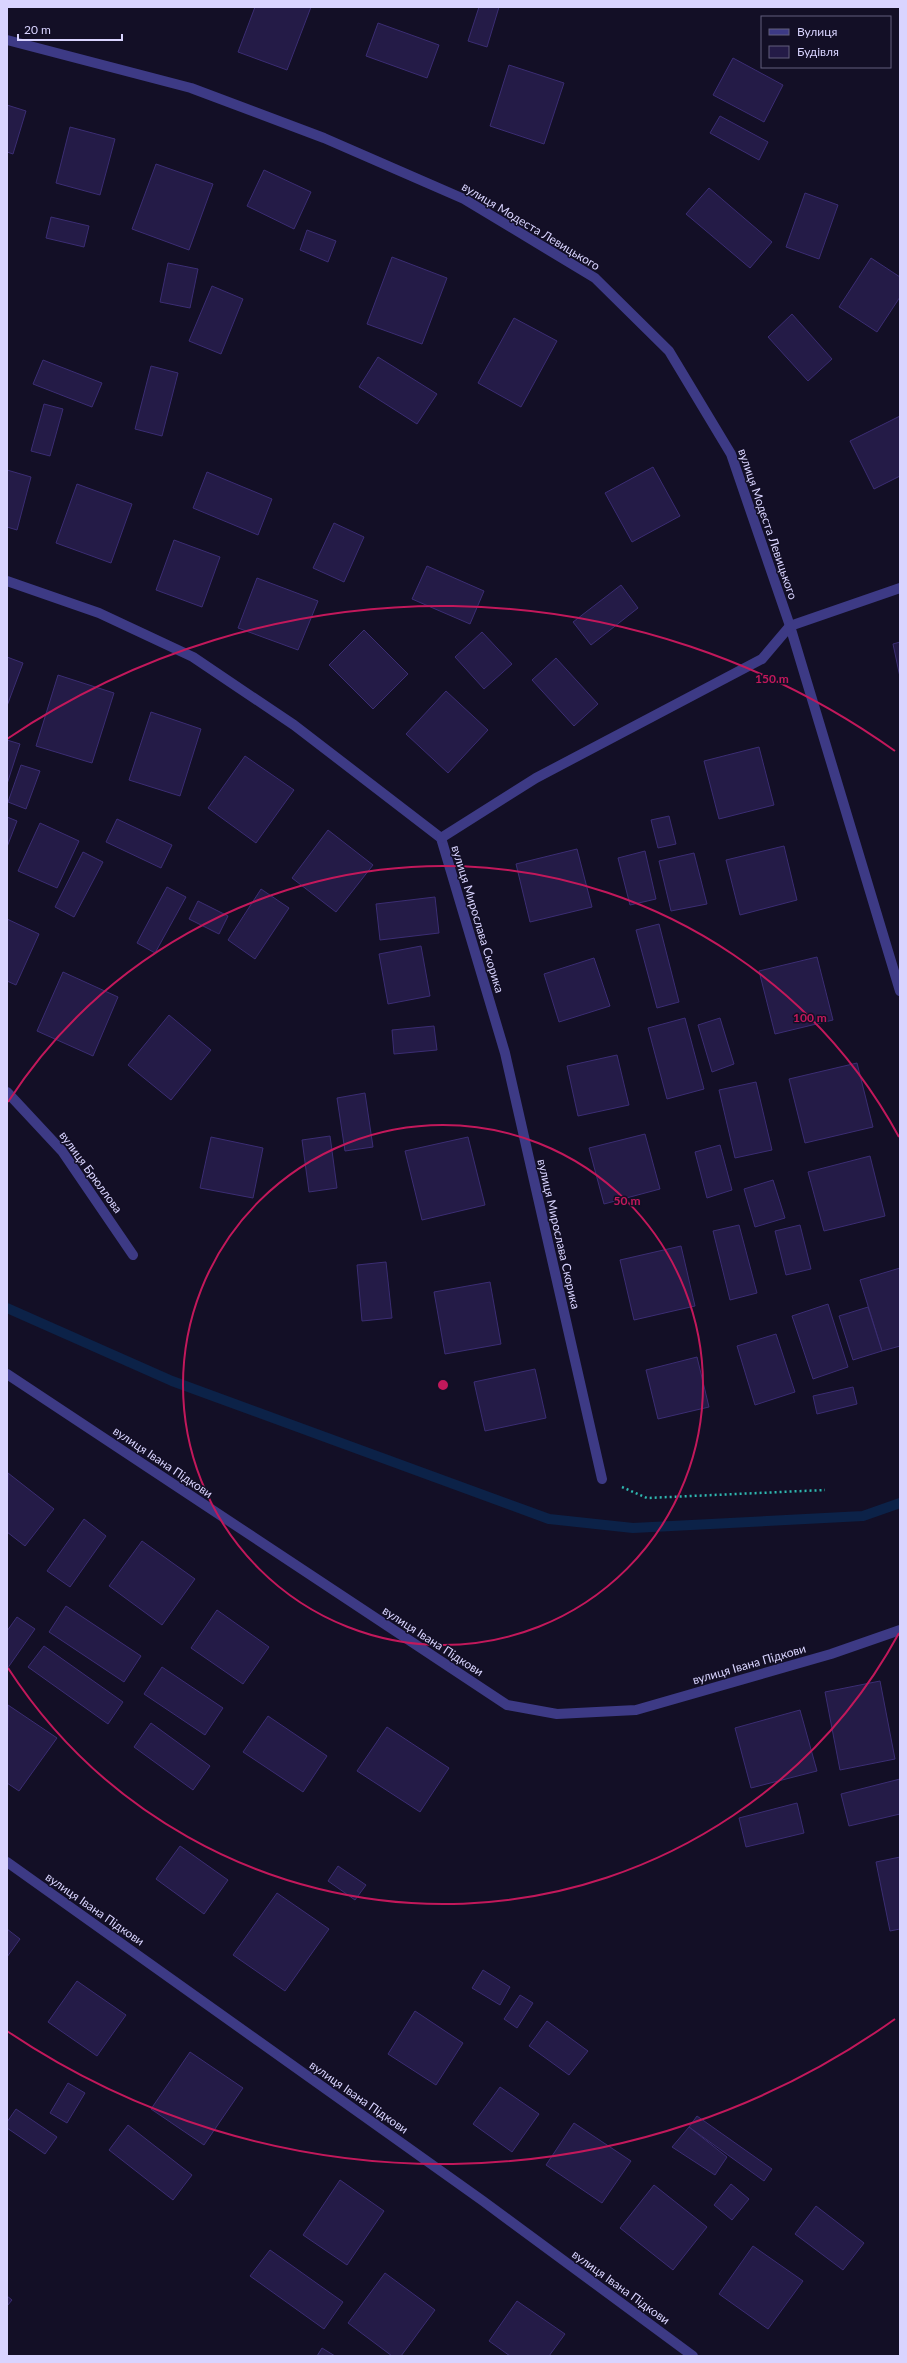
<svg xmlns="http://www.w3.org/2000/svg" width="907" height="2363" font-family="Lato,sans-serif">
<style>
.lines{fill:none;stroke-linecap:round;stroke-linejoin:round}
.stream{stroke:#0c2248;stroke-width:10}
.building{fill:#241b47;stroke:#3b2d73}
.path{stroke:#2fb8b0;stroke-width:2.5;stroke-dasharray:2 3;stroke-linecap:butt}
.minor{stroke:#3d3a85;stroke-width:10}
.ring{fill:none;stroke:#c2185b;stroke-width:2}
.labels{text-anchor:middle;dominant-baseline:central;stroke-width:3;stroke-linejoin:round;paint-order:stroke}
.street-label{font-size:12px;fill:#d9d4ff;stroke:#130f26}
.centre{fill:#c2185b;stroke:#130f26;stroke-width:2}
.ring-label{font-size:12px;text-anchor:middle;font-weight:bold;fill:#c2185b;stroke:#130f26;stroke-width:3;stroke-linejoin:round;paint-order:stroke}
</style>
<rect width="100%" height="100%" fill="#130f26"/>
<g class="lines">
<polyline class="stream" points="7,1308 172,1381 549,1519 633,1528 863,1516 900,1503"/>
</g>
<g class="building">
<polygon points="255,7 311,7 287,70 238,52"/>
<polygon points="479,7 499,7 487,47 468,41"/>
<polygon points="378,23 439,45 427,78 366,56"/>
<polygon points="733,58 783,85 764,122 713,95"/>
<polygon points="509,65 564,83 544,144 490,126"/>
<polygon points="7,105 26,111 13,154 7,152"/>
<polygon points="720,116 768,142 759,160 710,133"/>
<polygon points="70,127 115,139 100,195 56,183"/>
<polygon points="156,164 213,184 189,250 132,229"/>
<polygon points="264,170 311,192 294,229 247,206"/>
<polygon points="709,188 772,242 750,268 686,214"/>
<polygon points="805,193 838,205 819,259 786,247"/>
<polygon points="51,217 89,226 84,247 46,238"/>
<polygon points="307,230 336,241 328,262 300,250"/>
<polygon points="392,257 447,278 422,344 367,324"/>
<polygon points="871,258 900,277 900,297 877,332 839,307"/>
<polygon points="168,263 198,269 190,308 160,302"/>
<polygon points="212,286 243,299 221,354 189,341"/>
<polygon points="792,314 832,359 808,381 768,337"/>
<polygon points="514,318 557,341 521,407 478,383"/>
<polygon points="378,357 437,394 417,424 359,387"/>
<polygon points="43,360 102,383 92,407 33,384"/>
<polygon points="151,366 178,373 162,436 135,429"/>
<polygon points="44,404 63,409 50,456 31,451"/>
<polygon points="900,416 900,476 874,489 850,441"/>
<polygon points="653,467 680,516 632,542 605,493"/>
<polygon points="7,470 31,477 17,530 7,527"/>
<polygon points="207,472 272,499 258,535 193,508"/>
<polygon points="77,484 132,504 111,563 56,543"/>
<polygon points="334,523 364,537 344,582 313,568"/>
<polygon points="174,540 220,557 202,607 156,590"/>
<polygon points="427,566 484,591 470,624 412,599"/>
<polygon points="257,578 318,601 298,650 238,628"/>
<polygon points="621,585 638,608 591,645 573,622"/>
<polygon points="364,630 408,674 373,709 329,665"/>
<polygon points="482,632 512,664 484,689 455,657"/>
<polygon points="900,642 900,677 893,644"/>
<polygon points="7,657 23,663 7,706"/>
<polygon points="556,658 598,704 574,726 532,680"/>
<polygon points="58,675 114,693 92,763 36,746"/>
<polygon points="446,691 488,730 448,773 406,734"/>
<polygon points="151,712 201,729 180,796 129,780"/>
<polygon points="7,740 20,744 7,784"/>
<polygon points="759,747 774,805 719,819 704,761"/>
<polygon points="245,756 294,790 256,843 208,808"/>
<polygon points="21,765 40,771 26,809 8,802"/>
<polygon points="669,816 676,844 658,848 651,820"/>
<polygon points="7,817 17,821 7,847"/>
<polygon points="117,819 172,845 161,868 106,842"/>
<polygon points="40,823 79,841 57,888 18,871"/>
<polygon points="328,830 373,865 336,912 292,878"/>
<polygon points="784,846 797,900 740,915 726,860"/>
<polygon points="577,849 592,907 530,922 516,864"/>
<polygon points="645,851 656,899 630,905 618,858"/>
<polygon points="83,852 103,862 74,917 55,907"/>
<polygon points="694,853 707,904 671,911 659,861"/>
<polygon points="167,887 186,897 155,953 137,943"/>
<polygon points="261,889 289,908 255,959 228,940"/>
<polygon points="435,897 439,933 380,940 376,904"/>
<polygon points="198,901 228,916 219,934 189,919"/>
<polygon points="7,919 39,934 16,985 7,981"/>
<polygon points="659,924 679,1002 657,1008 636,930"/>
<polygon points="421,946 430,996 388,1004 379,954"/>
<polygon points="817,957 833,1020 775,1034 759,971"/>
<polygon points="594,958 610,1006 559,1022 544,974"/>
<polygon points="63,972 118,997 93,1056 37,1031"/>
<polygon points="169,1015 211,1050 171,1100 128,1065"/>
<polygon points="685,1018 704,1089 667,1099 648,1028"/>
<polygon points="720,1018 734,1064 712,1072 698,1025"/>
<polygon points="434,1026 437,1050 394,1054 392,1030"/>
<polygon points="617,1055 629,1105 578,1116 567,1066"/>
<polygon points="857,1063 873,1127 805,1143 789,1079"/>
<polygon points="756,1082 772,1150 735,1158 719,1090"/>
<polygon points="365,1093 373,1147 345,1151 337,1098"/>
<polygon points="645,1134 660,1189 604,1204 589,1148"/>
<polygon points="330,1136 337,1188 309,1192 302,1140"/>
<polygon points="211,1137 263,1148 253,1198 200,1188"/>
<polygon points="468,1137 485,1205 422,1220 405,1151"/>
<polygon points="720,1145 732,1190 707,1198 695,1152"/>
<polygon points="870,1156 885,1216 824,1231 808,1172"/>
<polygon points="773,1180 785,1218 755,1227 744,1189"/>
<polygon points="739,1225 757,1293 730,1300 713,1231"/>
<polygon points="800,1225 811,1269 786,1275 775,1231"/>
<polygon points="681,1246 695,1306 634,1320 620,1260"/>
<polygon points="386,1262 392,1318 362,1321 357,1265"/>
<polygon points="900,1268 900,1346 882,1351 860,1280"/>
<polygon points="490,1282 501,1344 445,1354 434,1292"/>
<polygon points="828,1304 848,1367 813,1379 792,1316"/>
<polygon points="868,1307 882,1351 853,1360 839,1316"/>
<polygon points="776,1334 795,1392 755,1405 737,1346"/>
<polygon points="697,1357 709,1407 658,1419 646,1370"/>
<polygon points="535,1369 546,1418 485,1431 474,1382"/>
<polygon points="853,1387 857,1404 817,1414 813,1396"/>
<polygon points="8,1473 54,1509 25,1546 7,1532"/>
<polygon points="84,1519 106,1536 70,1587 47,1571"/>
<polygon points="142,1541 195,1579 162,1625 109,1586"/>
<polygon points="66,1606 141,1656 124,1682 49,1632"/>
<polygon points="217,1610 269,1647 243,1684 191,1648"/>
<polygon points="17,1617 35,1629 7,1669 7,1631"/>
<polygon points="44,1646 123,1702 108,1724 28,1667"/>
<polygon points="162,1667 223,1708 205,1735 144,1694"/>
<polygon points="880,1681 895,1759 840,1770 825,1692"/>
<polygon points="8,1705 57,1738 19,1791 7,1783"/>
<polygon points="800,1710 817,1771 751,1788 735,1728"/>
<polygon points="268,1716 327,1756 303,1792 243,1752"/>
<polygon points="151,1723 210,1766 193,1790 134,1747"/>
<polygon points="387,1727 449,1768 420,1812 357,1771"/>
<polygon points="900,1779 900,1814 849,1826 841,1794"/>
<polygon points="797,1803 804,1833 746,1847 739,1818"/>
<polygon points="180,1846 228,1880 204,1914 156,1879"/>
<polygon points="900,1857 900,1929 890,1931 876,1862"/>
<polygon points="338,1866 366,1885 355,1900 328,1881"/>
<polygon points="277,1893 329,1929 285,1991 233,1955"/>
<polygon points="7,1929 20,1939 7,1957"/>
<polygon points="483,1970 510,1987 500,2005 472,1988"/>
<polygon points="77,1981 126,2015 97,2056 48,2022"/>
<polygon points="520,1995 533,2003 517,2028 504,2019"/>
<polygon points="415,2011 463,2043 436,2085 388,2054"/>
<polygon points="547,2021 588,2051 569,2075 529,2046"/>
<polygon points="190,2052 243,2088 204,2145 151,2109"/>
<polygon points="68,2083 85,2093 67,2123 50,2113"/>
<polygon points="500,2087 539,2114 512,2152 473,2124"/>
<polygon points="16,2109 57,2137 45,2154 7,2128 7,2122"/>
<polygon points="697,2116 772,2169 764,2181 689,2127"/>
<polygon points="574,2123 631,2161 602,2203 546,2165"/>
<polygon points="128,2125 192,2175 173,2200 109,2150"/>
<polygon points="689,2127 727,2157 715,2175 672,2147"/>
<polygon points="340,2180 384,2211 347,2265 303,2235"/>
<polygon points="731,2184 749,2199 732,2220 714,2205"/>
<polygon points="654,2185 707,2227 673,2270 620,2228"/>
<polygon points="816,2206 864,2243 843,2270 795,2234"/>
<polygon points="753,2246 803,2281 768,2329 719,2294"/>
<polygon points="270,2250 343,2302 324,2329 250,2276"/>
<polygon points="385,2273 435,2310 401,2356 392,2356 348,2323"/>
<polygon points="7,2296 12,2300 7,2306"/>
<polygon points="517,2301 565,2334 549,2356 510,2356 489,2341"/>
<polygon points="322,2348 335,2356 317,2356"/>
</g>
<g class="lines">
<polyline class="path" points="622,1487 647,1498 825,1490"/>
<g class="minor">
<polyline points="7,40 191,88 324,138 464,199 595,278 669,351 731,454 790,626 900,991"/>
<polyline points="7,581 99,613 193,657 294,725 441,838 505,1053 602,1479"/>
<polyline points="441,838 536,778 762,659 790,626 900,588"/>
<polyline points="7,1092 62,1151 133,1255"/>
<polyline points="7,1374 507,1705 557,1714 636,1710 831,1654 900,1630"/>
<polyline points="7,1862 483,2201 693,2356"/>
</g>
</g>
<g class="ring">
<circle cx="443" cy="1385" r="260"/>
<path d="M899 1633A519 519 0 0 1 8 1668M8 1102A519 519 0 0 1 899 1137"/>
<path d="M895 2019A779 779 0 0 1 7 2031M7 739A779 779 0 0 1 895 751"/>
</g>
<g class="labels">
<g class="street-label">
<text transform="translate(531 226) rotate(31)">вулиця Модеста Левицького</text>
<text transform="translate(768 524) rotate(71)">вулиця Модеста Левицького</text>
<text transform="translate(478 919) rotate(73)">вулиця Мирослава Скорика</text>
<text transform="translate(91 1172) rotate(54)">вулиця Брюллова</text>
<text transform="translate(559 1234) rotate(77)">вулиця Мирослава Скорика</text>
<text transform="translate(163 1462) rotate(34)">вулиця Івана Підкови</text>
<text transform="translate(433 1641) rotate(33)">вулиця Івана Підкови</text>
<text transform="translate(749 1664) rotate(-16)">вулиця Івана Підкови</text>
<text transform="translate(95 1909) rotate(35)">вулиця Івана Підкови</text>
<text transform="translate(359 2097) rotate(35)">вулиця Івана Підкови</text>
<text transform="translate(621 2287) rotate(36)">вулиця Івана Підкови</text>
</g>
</g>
<circle cx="443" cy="1385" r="6" class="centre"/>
<g class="ring-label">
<text x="772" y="683">150 m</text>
<text x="810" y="1022">100 m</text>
<text x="627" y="1205">50 m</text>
</g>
<rect width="907" height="2363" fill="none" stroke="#d9d4ff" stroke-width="16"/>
<rect x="761" y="16" width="130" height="52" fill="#130f26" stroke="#625e7d"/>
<rect x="769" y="29" width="20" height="6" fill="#3d3a85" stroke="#625e7d"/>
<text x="797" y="36" font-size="12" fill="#d9d4ff">Вулиця</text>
<rect x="769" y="46" width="20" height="12" fill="#241b47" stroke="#625e7d"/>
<text x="797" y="56" font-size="12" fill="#d9d4ff">Будівля</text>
<path d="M18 34v6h104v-6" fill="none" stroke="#d9d4ff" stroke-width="2"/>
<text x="24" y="34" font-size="12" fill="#d9d4ff" stroke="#130f26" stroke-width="3" paint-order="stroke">20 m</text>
</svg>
